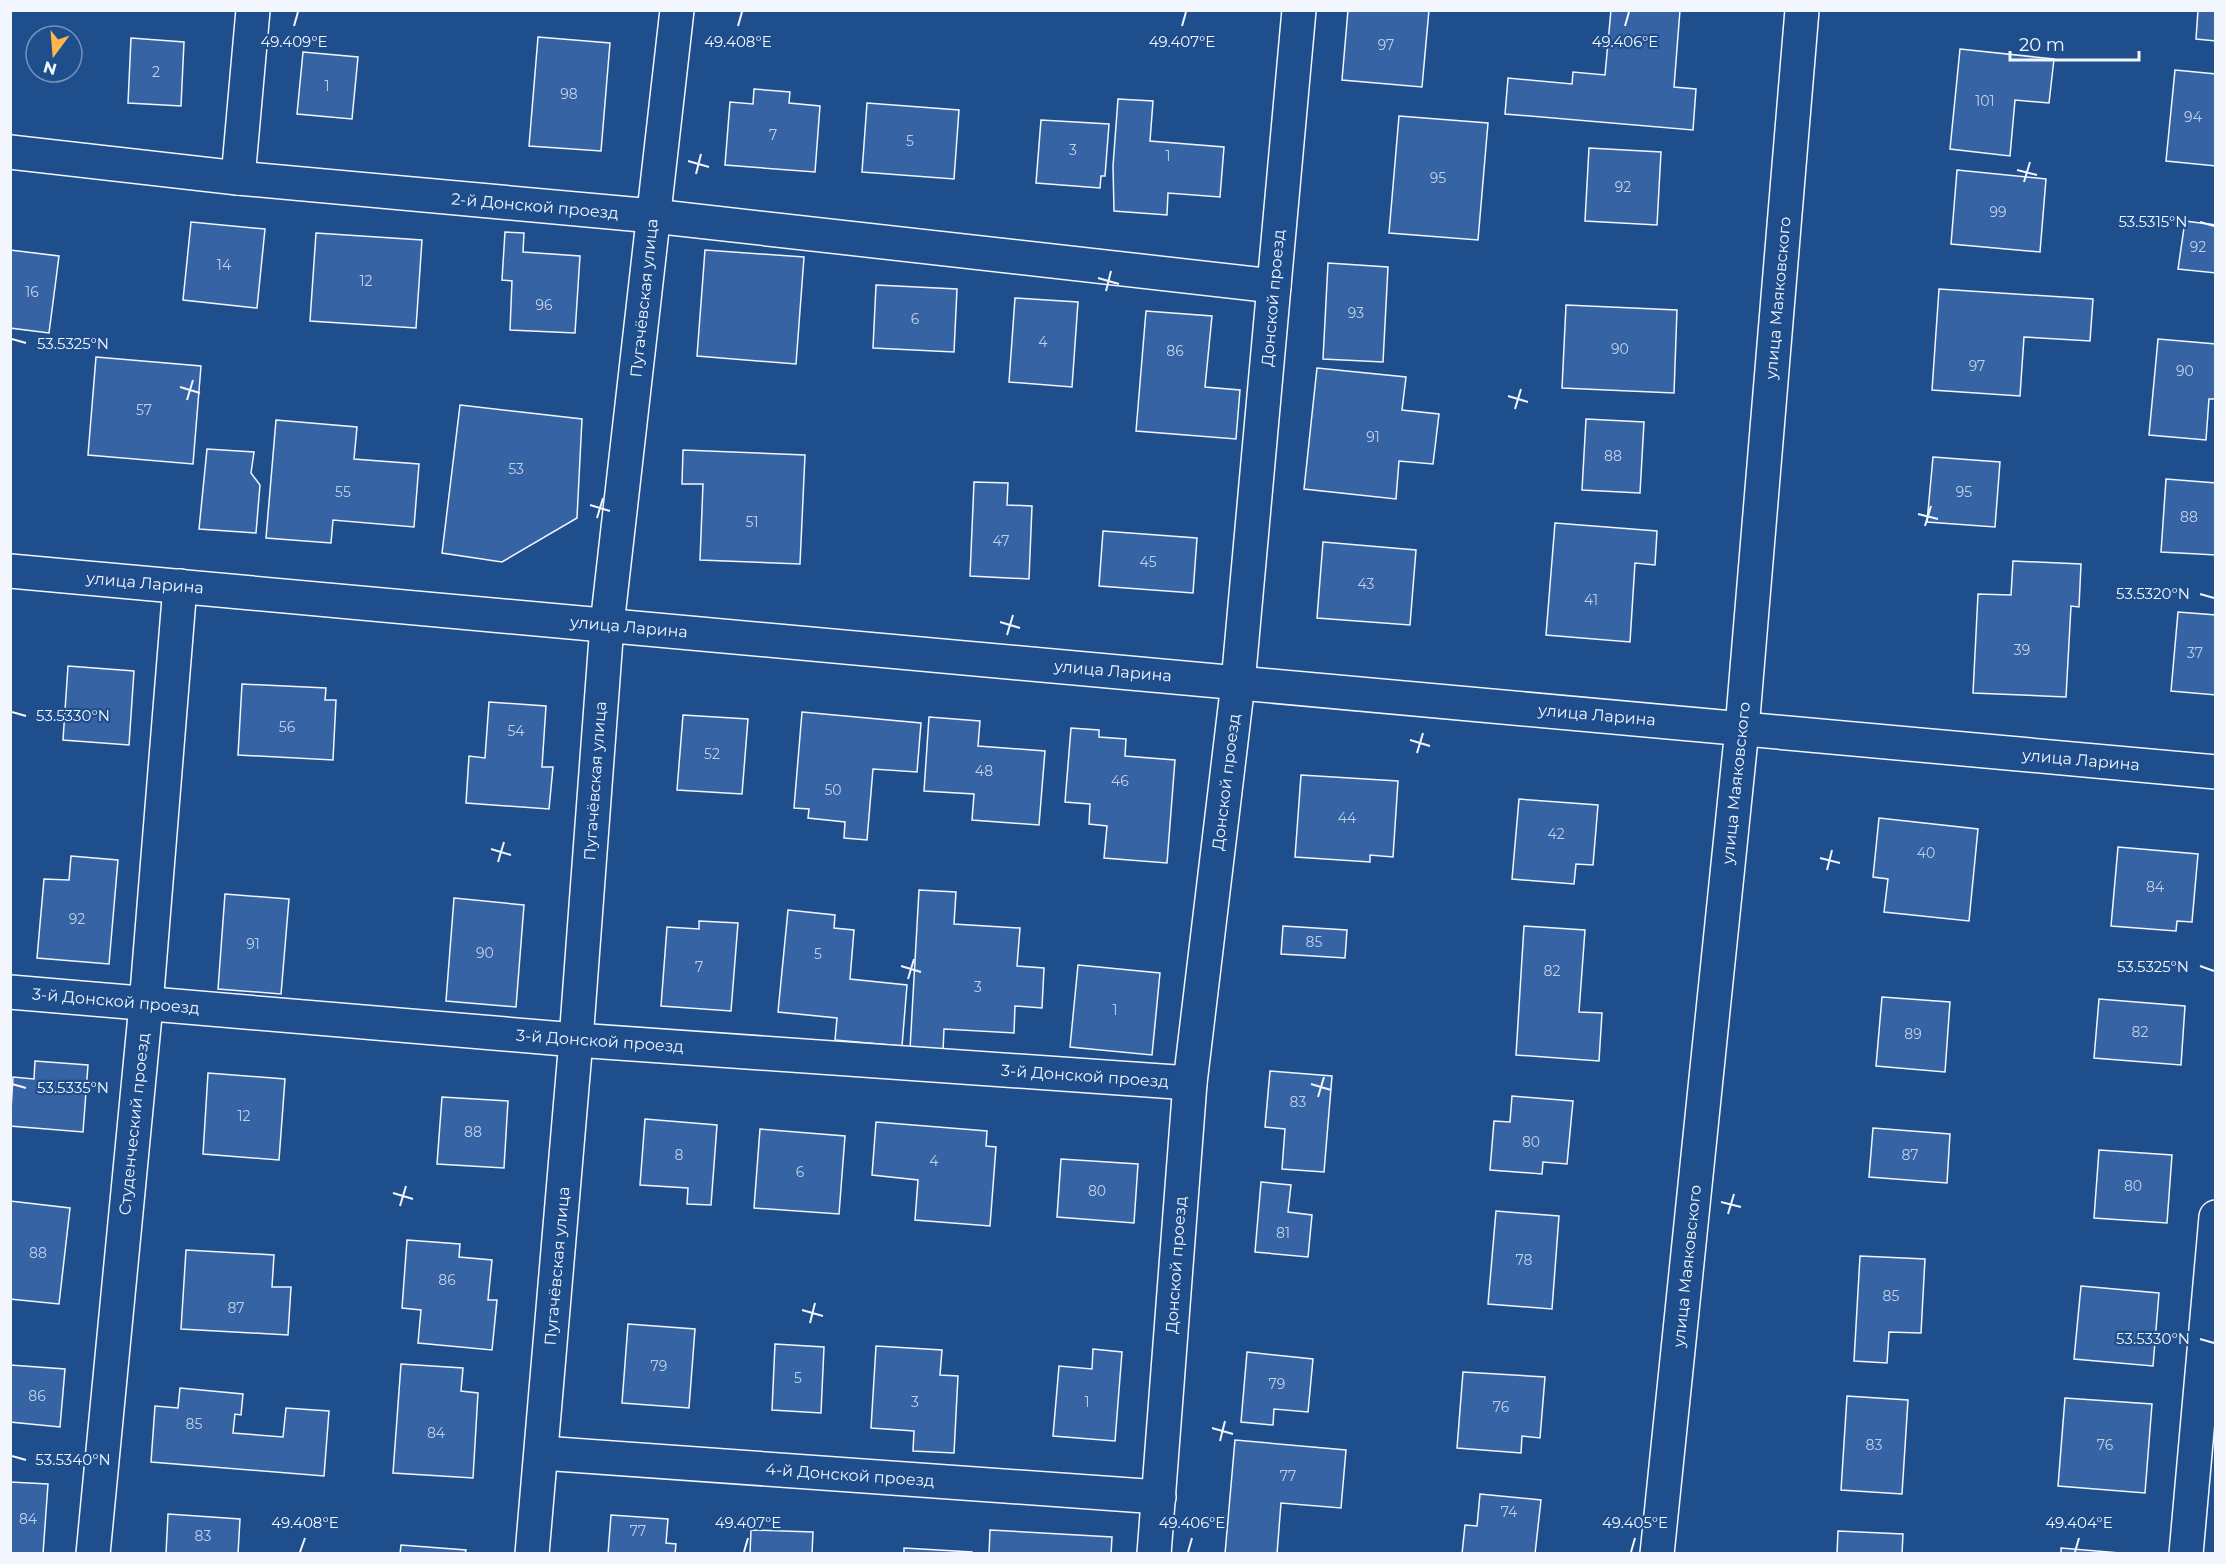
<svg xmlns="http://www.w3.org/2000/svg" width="2226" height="1564" font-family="Montserrat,sans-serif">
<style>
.building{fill:#3563a3;stroke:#f2f6ff;stroke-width:1.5}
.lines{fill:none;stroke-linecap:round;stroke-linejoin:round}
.minor-casing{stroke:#f2f6ff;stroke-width:36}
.minor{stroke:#1f4e8c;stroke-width:33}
.ticks{fill:none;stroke:#f2f6ff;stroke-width:2}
.labels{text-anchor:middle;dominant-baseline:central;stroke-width:4.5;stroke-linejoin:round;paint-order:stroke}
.number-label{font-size:14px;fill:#c3d1e8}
.street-label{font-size:16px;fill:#f2f6ff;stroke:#1f4e8c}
.ticks-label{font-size:15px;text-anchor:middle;fill:#f2f6ff;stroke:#1f4e8c;stroke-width:4.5;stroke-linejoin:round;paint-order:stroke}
</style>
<rect width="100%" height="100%" fill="#1f4e8c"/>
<g class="building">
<polygon points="1348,10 1429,10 1422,87 1342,80"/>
<polygon points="1611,10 1680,10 1674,87 1696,89 1693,130 1505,114 1508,78 1572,84 1573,72 1605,75"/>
<polygon points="2198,10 2216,10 2216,41 2196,39"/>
<polygon points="538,37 610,43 601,151 529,146"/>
<polygon points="131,38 184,42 181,106 128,103"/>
<polygon points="1960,49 2054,59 2049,103 2015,100 2010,156 1950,149"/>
<polygon points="303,52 358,57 352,119 297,114"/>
<polygon points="2175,70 2216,74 2216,166 2166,161"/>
<polygon points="754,89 790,92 789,103 820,106 815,172 725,165 730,102 753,104"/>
<polygon points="1118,99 1153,101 1150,141 1224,147 1220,197 1168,193 1167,215 1114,211 1113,166"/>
<polygon points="867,103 959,110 954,179 862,172"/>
<polygon points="1399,116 1488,123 1478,240 1389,233"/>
<polygon points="1041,120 1109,124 1105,176 1101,176 1100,188 1036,183"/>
<polygon points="1589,148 1661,152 1657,225 1585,221"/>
<polygon points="1957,170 2046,179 2040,252 1951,244"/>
<polygon points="2185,221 2216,225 2216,273 2178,269"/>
<polygon points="191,222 265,229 257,308 183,300"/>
<polygon points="505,232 524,233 523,252 580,256 575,333 510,330 512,281 502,280"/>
<polygon points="316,233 422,240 416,328 310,321"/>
<polygon points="10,250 59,256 49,333 10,328"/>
<polygon points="705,250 804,257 796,364 697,356"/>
<polygon points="1328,263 1388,267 1383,362 1323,359"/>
<polygon points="876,285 957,289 954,352 873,348"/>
<polygon points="1939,289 2093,299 2090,341 2024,337 2020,396 1932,390"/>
<polygon points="1015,298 1078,302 1072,387 1009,382"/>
<polygon points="1566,305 1677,310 1674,393 1562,388"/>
<polygon points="1146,311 1212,316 1205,387 1240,390 1236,439 1136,431"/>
<polygon points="2158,339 2216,344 2216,399 2209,399 2206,440 2149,435"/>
<polygon points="96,357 201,366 193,464 88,455"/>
<polygon points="1317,368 1406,377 1402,410 1439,414 1433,464 1399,461 1396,499 1304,489"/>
<polygon points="460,405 582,419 577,518 502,562 442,553"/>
<polygon points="1586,419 1644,422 1640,493 1582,490"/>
<polygon points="276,420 357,427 354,459 419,464 414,527 333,520 331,543 266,538"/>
<polygon points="207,449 254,452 251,473 260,485 256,533 199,529"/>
<polygon points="683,450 805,455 800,564 700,560 703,484 682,484"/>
<polygon points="1933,457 2000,462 1995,527 1927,522"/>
<polygon points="2166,479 2216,483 2216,555 2161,552"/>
<polygon points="974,482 1008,483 1007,505 1032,506 1029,579 970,576"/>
<polygon points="1555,523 1657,531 1655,565 1635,563 1630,642 1546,635"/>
<polygon points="1103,531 1197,538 1193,593 1099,586"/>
<polygon points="1323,542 1416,550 1410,625 1317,618"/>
<polygon points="2013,561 2081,564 2079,607 2071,606 2066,697 1973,693 1978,594 2011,595"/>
<polygon points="2178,612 2216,615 2216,695 2171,691"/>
<polygon points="68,666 134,671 129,745 63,740"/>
<polygon points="242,684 326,688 325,700 336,700 333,760 238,755"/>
<polygon points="489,702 546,706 542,767 553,767 549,809 466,803 469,756 485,758"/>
<polygon points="802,712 921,723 917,772 873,769 867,840 844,838 845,822 808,818 809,809 794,808"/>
<polygon points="683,715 748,719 742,794 677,790"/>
<polygon points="929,717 980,721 978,746 1045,751 1039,825 972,820 974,794 924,791"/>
<polygon points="1071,728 1099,730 1099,737 1126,739 1125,756 1175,760 1167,863 1104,858 1107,826 1089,824 1090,804 1065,802"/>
<polygon points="1301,775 1398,781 1393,857 1370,855 1370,862 1295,857"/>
<polygon points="1519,799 1598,805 1593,865 1576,864 1574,884 1512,879"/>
<polygon points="1879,818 1978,829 1969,921 1884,912 1888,879 1873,877"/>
<polygon points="2118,847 2198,854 2192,922 2177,921 2176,931 2111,926"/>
<polygon points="71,856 118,860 109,964 37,958 44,879 69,880"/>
<polygon points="919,890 956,892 954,924 1020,928 1017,966 1044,968 1042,1008 1015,1006 1014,1033 944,1029 943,1051 910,1049"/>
<polygon points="225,894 289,899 281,994 218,989"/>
<polygon points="454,898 524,905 516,1007 446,1001"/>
<polygon points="788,910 835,915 834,928 854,930 850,979 907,985 902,1046 835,1040 837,1018 778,1012"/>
<polygon points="699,921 738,923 731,1011 661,1006 667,927 699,929"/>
<polygon points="1283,926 1347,930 1345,958 1281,954"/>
<polygon points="1524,926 1585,930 1579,1012 1602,1013 1599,1061 1516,1055"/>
<polygon points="1078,965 1160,973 1152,1055 1070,1047"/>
<polygon points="1882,997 1950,1002 1945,1072 1876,1066"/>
<polygon points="2099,999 2185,1006 2181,1065 2094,1058"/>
<polygon points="35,1061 88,1065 83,1132 10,1126 13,1077 34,1079"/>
<polygon points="1270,1071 1332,1076 1324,1172 1282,1169 1285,1129 1265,1127"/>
<polygon points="208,1073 285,1079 279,1160 203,1154"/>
<polygon points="1512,1096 1573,1101 1567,1164 1543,1162 1542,1174 1490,1170 1494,1121 1510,1122"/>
<polygon points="442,1097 508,1101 504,1168 437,1164"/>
<polygon points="645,1119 717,1125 711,1205 687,1204 688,1188 640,1185"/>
<polygon points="876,1122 987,1131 986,1146 996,1147 990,1226 915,1220 918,1180 872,1175"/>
<polygon points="1873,1128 1950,1134 1947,1183 1869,1177"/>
<polygon points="760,1129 845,1136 839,1214 754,1208"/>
<polygon points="2099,1150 2172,1155 2167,1223 2094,1218"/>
<polygon points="1061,1159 1138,1164 1134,1223 1057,1217"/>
<polygon points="1261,1182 1291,1185 1288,1212 1312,1215 1308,1257 1255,1252"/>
<polygon points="10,1201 70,1208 59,1304 10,1299"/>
<polygon points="1496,1211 1559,1216 1552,1309 1488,1304"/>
<polygon points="407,1240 460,1244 459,1257 492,1260 488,1300 497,1300 492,1350 418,1343 421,1310 402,1308"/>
<polygon points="186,1250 274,1255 272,1287 291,1287 288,1335 181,1329"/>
<polygon points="1860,1256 1925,1259 1921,1333 1889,1332 1887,1363 1854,1361"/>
<polygon points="2081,1286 2159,1293 2153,1366 2074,1359"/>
<polygon points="628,1324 695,1329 689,1408 622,1403"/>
<polygon points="775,1344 824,1347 821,1413 772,1410"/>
<polygon points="876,1346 942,1350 940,1375 958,1376 954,1453 913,1451 914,1431 871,1428"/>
<polygon points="1093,1349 1122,1352 1115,1441 1053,1436 1059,1366 1092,1369"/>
<polygon points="1247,1352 1313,1359 1308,1412 1274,1409 1273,1425 1241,1422"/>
<polygon points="401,1364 463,1368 461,1391 478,1393 473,1478 393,1473"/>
<polygon points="10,1365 65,1369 60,1427 10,1422"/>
<polygon points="1463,1372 1545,1377 1540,1438 1522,1436 1521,1453 1457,1448"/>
<polygon points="180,1388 243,1394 241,1415 235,1414 233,1433 283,1437 286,1408 329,1411 324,1476 151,1462 155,1406 178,1408"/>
<polygon points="1847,1396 1908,1400 1902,1494 1841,1490"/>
<polygon points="2065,1398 2152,1404 2145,1493 2058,1486"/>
<polygon points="1235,1440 1346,1450 1341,1508 1281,1503 1277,1554 1225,1554"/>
<polygon points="10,1482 48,1484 43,1554 10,1554"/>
<polygon points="1480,1494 1541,1500 1535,1554 1462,1554 1465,1525 1477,1526"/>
<polygon points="168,1514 240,1519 238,1554 166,1554"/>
<polygon points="611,1515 668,1519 666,1543 676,1544 675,1554 608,1554"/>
<polygon points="751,1530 813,1532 812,1554 750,1554"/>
<polygon points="990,1530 1112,1537 1111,1554 989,1554"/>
<polygon points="1838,1531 1903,1534 1902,1554 1837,1554"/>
<polygon points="401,1545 466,1550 465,1554 400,1554"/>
<polygon points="904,1548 972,1552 972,1554 904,1554"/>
<polygon points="2061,1548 2132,1554 2061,1554"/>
</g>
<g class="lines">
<g class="minor-casing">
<g id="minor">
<polyline points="10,152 238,178 653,216 1274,286"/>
<polyline points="238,178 253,10"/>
<polyline points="10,571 2216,772"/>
<polyline points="10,992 576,1040 1190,1083"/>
<polyline points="542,1453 1159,1497"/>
<polyline points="93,1554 146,1005 180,586"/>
<polyline points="532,1554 576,1040 607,625 677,10"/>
<polyline points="1154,1554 1190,1083 1238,683 1299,10"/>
<polyline points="1657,1554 1742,729 1802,10"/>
<polyline points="2186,1554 2216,1217"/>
</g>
</g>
<use href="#minor" class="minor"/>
</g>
<path class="ticks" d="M294,26L298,12M738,26L742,12M1182,26L1186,12M1625,26L1629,12M688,161L709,167M2017,170L2037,175M696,174L701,154M2024,182L2030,162M2200,222L2214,226M1098,278L1119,284M1106,291L1111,271M12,339L26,343M180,387L200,393M1508,396L1528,402M187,400L193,380M1515,409L1521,389M590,505L610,511M1918,514L1938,519M597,518L603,498M1925,526L1931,506M2200,594L2214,598M1000,622L1020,628M1007,635L1013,615M12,712L26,716M1410,740L1430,746M1417,753L1423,733M491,849L511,855M1820,858L1840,863M498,862L504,842M1827,870L1832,850M901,966L921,972M2200,966L2214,971M908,979L914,959M12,1084L26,1088M1311,1084L1331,1090M1318,1097L1324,1077M393,1193L413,1199M1721,1202L1741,1207M400,1206L406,1186M1728,1214L1734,1194M802,1310L823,1316M810,1323L815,1303M2200,1339L2214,1343M1212,1428L1233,1434M1220,1441L1225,1421M12,1456L26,1460M300,1552L305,1538M744,1552L748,1538M1188,1552L1192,1538M1631,1552L1635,1538M2075,1552L2079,1538"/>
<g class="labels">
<g class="number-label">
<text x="1386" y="45">97</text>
<text x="156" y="72">2</text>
<text x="327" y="86">1</text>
<text x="569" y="94">98</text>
<text x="1985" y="101">101</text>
<text x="2193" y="117">94</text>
<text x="773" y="135">7</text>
<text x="910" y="141">5</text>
<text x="1073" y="150">3</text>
<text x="1168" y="156">1</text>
<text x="1438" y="178">95</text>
<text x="1623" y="187">92</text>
<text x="1998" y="212">99</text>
<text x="2198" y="247">92</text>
<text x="224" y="265">14</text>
<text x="366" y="281">12</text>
<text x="32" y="292">16</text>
<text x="544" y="305">96</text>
<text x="1356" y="313">93</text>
<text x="915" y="319">6</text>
<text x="1043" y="342">4</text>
<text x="1620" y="349">90</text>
<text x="1175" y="351">86</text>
<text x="1977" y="366">97</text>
<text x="2185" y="371">90</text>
<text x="144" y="410">57</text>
<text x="1373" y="437">91</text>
<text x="1613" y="456">88</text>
<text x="516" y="469">53</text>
<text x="343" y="492">55</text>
<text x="1964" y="492">95</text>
<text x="2189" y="517">88</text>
<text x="752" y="522">51</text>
<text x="1001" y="541">47</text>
<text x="1148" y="562">45</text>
<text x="1366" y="584">43</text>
<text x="1591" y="600">41</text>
<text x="2022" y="650">39</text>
<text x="2195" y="653">37</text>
<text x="287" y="727">56</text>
<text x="516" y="731">54</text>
<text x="712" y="754">52</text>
<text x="984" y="771">48</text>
<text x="1120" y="781">46</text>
<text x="833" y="790">50</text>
<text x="1347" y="818">44</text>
<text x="1556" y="834">42</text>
<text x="1926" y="853">40</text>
<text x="2155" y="887">84</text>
<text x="77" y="919">92</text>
<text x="1314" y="942">85</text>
<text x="253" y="944">91</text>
<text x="485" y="953">90</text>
<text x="818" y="954">5</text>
<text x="699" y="967">7</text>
<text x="1552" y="971">82</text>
<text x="978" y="987">3</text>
<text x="1115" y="1010">1</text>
<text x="2140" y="1032">82</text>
<text x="1913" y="1034">89</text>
<text x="1298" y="1102">83</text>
<text x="244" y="1116">12</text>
<text x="473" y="1132">88</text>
<text x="1531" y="1142">80</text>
<text x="679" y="1155">8</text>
<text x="1910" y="1155">87</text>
<text x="934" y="1161">4</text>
<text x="800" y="1172">6</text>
<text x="2133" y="1186">80</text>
<text x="1097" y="1191">80</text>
<text x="1283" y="1233">81</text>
<text x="38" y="1253">88</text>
<text x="1524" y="1260">78</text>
<text x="447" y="1280">86</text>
<text x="1891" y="1296">85</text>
<text x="236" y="1308">87</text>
<text x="659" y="1366">79</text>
<text x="798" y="1378">5</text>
<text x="1277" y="1384">79</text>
<text x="37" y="1396">86</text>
<text x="915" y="1402">3</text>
<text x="1087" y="1402">1</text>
<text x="1501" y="1407">76</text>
<text x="194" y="1424">85</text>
<text x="436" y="1433">84</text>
<text x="1874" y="1445">83</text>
<text x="2105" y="1445">76</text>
<text x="1288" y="1476">77</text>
<text x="1509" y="1512">74</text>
<text x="28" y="1519">84</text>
<text x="638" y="1531">77</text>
<text x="203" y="1536">83</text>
</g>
<g class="street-label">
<text transform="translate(535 206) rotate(5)">2-й Донской проезд</text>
<text transform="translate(644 298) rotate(-84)">Пугачёвская улица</text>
<text transform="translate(1273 298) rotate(-85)">Донской проезд</text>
<text transform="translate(1778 298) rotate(-85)">улица Маяковского</text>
<text transform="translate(145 583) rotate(5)">улица Ларина</text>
<text transform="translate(629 627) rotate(5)">улица Ларина</text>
<text transform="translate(1113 671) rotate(5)">улица Ларина</text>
<text transform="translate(1597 715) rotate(5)">улица Ларина</text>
<text transform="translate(2081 760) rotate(5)">улица Ларина</text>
<text transform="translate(595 781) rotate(-86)">Пугачёвская улица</text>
<text transform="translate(1226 782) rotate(-83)">Донской проезд</text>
<text transform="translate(1736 783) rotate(-84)">улица Маяковского</text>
<text transform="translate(116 1001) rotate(5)">3-й Донской проезд</text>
<text transform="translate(600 1041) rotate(4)">3-й Донской проезд</text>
<text transform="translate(1085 1076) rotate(4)">3-й Донской проезд</text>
<text transform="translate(134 1124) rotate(-84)">Студенческий проезд</text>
<text transform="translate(1176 1265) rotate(-86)">Донской проезд</text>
<text transform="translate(557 1266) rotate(-85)">Пугачёвская улица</text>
<text transform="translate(1687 1266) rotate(-84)">улица Маяковского</text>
<text transform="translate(850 1475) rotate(4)">4-й Донской проезд</text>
</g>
</g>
<g class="ticks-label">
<text x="294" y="47">49.409°E</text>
<text x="738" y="47">49.408°E</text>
<text x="1182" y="47">49.407°E</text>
<text x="1625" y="47">49.406°E</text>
<text x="2153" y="227">53.5315°N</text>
<text x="73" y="349">53.5325°N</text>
<text x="2153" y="599">53.5320°N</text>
<text x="73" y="721">53.5330°N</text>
<text x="2153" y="972">53.5325°N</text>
<text x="73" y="1093">53.5335°N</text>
<text x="2153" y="1344">53.5330°N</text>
<text x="73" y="1465">53.5340°N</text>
<text x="305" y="1528">49.408°E</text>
<text x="748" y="1528">49.407°E</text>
<text x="1192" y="1528">49.406°E</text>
<text x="1635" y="1528">49.405°E</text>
<text x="2079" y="1528">49.404°E</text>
</g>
<rect width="2226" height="1564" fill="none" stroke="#f2f6ff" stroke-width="24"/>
<g transform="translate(54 54) rotate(196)"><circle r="28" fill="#1f4e8c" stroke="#7391ba" stroke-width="1.5"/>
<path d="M0-4.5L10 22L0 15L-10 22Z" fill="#ffb74d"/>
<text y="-9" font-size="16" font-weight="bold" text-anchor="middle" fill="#f2f6ff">N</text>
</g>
<path d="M2010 51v9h129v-9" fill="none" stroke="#f2f6ff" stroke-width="3"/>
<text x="2019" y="51" font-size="18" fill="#f2f6ff" stroke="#1f4e8c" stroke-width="4.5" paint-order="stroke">20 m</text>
</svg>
